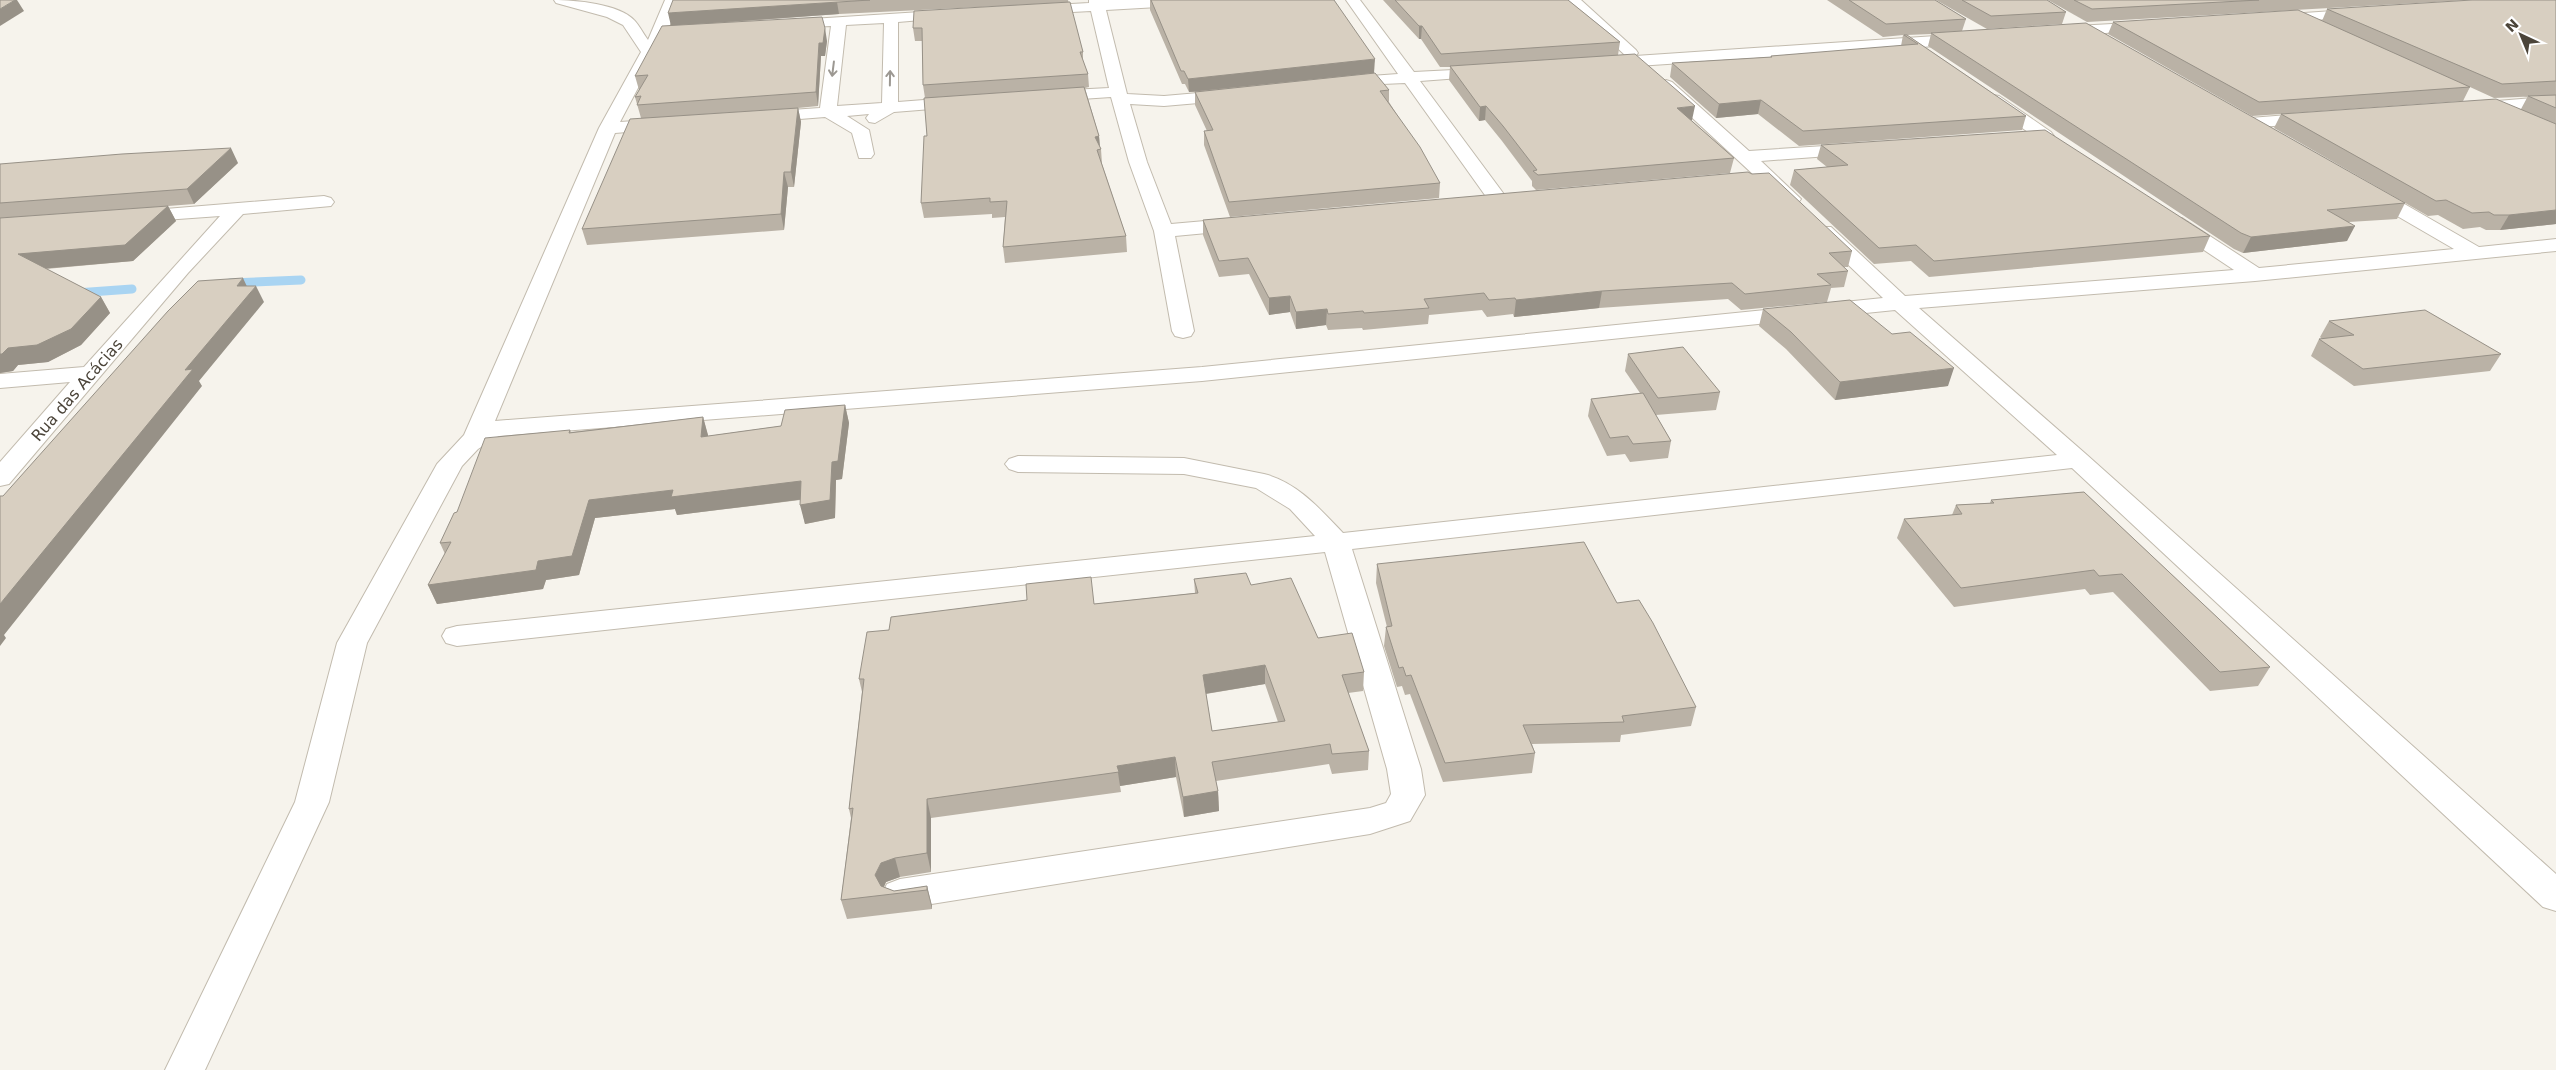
<svg xmlns="http://www.w3.org/2000/svg" width="2556" height="1070" font-family="'DejaVu Sans',sans-serif">
<style>
.lines{fill:none;stroke-linecap:round;stroke-linejoin:round}
.stream{stroke:#a9d4f2;stroke-width:9}
.minor-casing{stroke:#c2bbae;stroke-width:2}
.minor{fill:#fff;fill-rule:evenodd}
.wall{fill:#bab2a6;fill-rule:evenodd}
.shaded-wall{fill:#979187}
.building{fill:#d8cfc1;stroke:#979187;fill-rule:evenodd}
.oneway{stroke:#9c9892}
.labels{text-anchor:middle;dominant-baseline:central;stroke-width:4.5;stroke-linejoin:round;paint-order:stroke}
.street-label{font-size:16px;fill:#4b4439;stroke:#fff}
</style>
<rect width="100%" height="100%" fill="#f6f3ec"/>
<g class="lines">
<g class="stream">
<polyline points="230,283 301,280"/>
<polyline points="76,293 132,289"/>
</g>
<g class="minor-casing">
<g id="minor">
<path d="M554,0C575,0 619,4 634,20C639,25 643,33 648,40L665,0H679L667,33L620,122L664,119L670,120L673,124L670,128L664,129L615,133L495,421L1202,367L1883,298L1817,235L1814,231L1817,227H1831L1905,296L2234,270L2168,226L2165,222L2168,218H2182L2259,268L2454,249L2361,195L2359,191L2361,187H2375L2479,247L2556,239V251L2255,281L1919,308L2087,455L2556,874V911L2543,907L2072,468L1352,549L1421,769L1425,795L1410,821L1370,834L900,909L887,904L882,894L887,884L900,879L1370,808L1386,803L1391,794L1387,769L1325,552L457,646L446,643L442,636L446,629L457,626L1315,536L1290,509L1256,488L1184,474L1018,472L1009,469L1005,464L1009,459L1018,456L1184,458L1264,474C1297,482 1320,509 1343,533L2057,455L1895,310L1202,381L499,436L478,449L462,466L367,643L329,802L205,1070H165L295,802L337,643L437,464L464,435L599,128L641,52L623,25L607,17L556,3Z"/>
<polygon points="1089,0 1218,0 1211,4 1106,10 1127,94 1164,96 1233,90 1241,95 1233,100 1164,106 1130,104 1147,162 1171,224 1239,218 1246,220 1249,224 1246,228 1239,230 1175,236 1194,331 1191,336 1183,338 1175,336 1172,331 1154,231 1129,162 1111,97 1051,101 1043,96 1051,91 1109,88 1091,11 1035,14 1028,10 1035,6 1089,3"/>
<polygon points="1346,0 1360,0 1414,72 1493,68 1495,71 1493,74 1487,76 1420,81 1509,201 1506,205 1492,205 1405,83 1337,86 1335,83 1337,80 1343,78 1398,74"/>
<polygon points="1566,0 1581,0 1636,50 1638,53 1635,56 1966,34 1974,39 1966,44 1607,68 1599,63 1601,60 1627,57"/>
<polygon points="2362,9 2367,10 2369,13 2367,16 2276,23 2269,19 2276,15"/>
<path d="M952,10L959,14L957,17L898,22V102L963,97L969,98L971,102L969,106L894,112L875,123L869,122L866,118L869,114L847,116L869,130L874,154L871,158H859L852,133L825,117L761,122L755,121L752,117L755,113L761,112L820,108L831,26L785,28L778,24L780,21ZM884,23L882,103L837,106L846,25Z"/>
<polygon points="2148,22 2153,23 2155,26 2153,29 2058,37 2050,32 2058,27"/>
<polygon points="1666,80 1672,82 1749,151 1856,144 1862,145 1865,149 1862,153 1856,154 1761,161 1801,199 1798,203 1784,203 1660,88 1658,85"/>
<polygon points="1993,95 1999,96 2051,132 2054,136 2051,140 2019,143 2013,142 2010,138 2013,134 2028,132 1987,104 1985,100"/>
<polygon points="2556,96 2556,106 2473,113 2467,112 2465,108 2467,104 2473,103"/>
<polygon points="2316,113 2322,114 2325,118 2322,122 2250,128 2244,127 2241,123 2244,119 2250,118"/>
<polygon points="324,196 331,198 334,202 331,206 243,214 188,273 9,484 0,486 0,462 70,382 0,388 0,374 84,367 220,216 136,222 129,220 126,216 129,212"/>
</g>
</g>
<use href="#minor" class="minor"/>
</g>
<g class="wall">
<polygon points="673,0 1068,0 1083,52 1083,62 1088,74 1089,87 1085,88 1099,136 1100,147 1101,149 1102,164 1126,236 1127,252 1005,263 1003,247 1005,217 992,218 992,214 924,218 921,203 927,136 925,98 923,85 922,41 915,41 913,28 1001,6 839,14 719,23 827,41 825,56 821,56 818,106 798,108 801,122 794,187 788,187 784,230 587,245 582,229 641,118 635,97 639,90 635,76 671,25"/>
<polygon points="1150,0 1334,0 1374,73 1389,90 1389,102 1440,183 1439,198 1230,217 1204,145 1204,131 1207,131 1195,105 1195,92 1189,92 1185,84 1182,84 1150,10"/>
<polygon points="1383,0 1568,0 1620,42 1618,55 1692,120 1691,120 1734,158 1730,173 1536,190 1532,186 1532,181 1502,141 1485,120 1479,121 1449,80 1450,67 1440,67 1421,39 1419,39"/>
<polygon points="1827,0 1935,0 1966,19 1962,31 2405,203 2397,219 2349,222 2347,241 2243,253 2234,249 1928,46 1931,34 1907,35 2026,116 2022,130 1799,146 1758,114 1716,118 1670,77 1672,63 1770,57 1771,56 1901,46 1903,35 1883,37"/>
<polygon points="1936,0 2047,0 2066,12 2062,24 1987,29"/>
<polygon points="2048,0 2469,0 2087,22"/>
<polygon points="2556,0 2556,224 2500,230 2486,230 2480,227 2463,229 2438,215 2428,216 2274,128 2281,114 2521,109 2528,96 2541,96 2494,98 2470,87 2463,101 2252,116 2108,34 2113,22 2322,21 2327,9"/>
<polygon points="1821,145 2210,236 2203,252 1929,277 1911,261 1874,264 1790,185 1794,170 1827,167 1817,159"/>
<polygon points="238,163 194,204 168,206 176,221 133,261 46,269 101,297 110,313 81,345 48,362 18,365 13,371 0,373 0,164"/>
<polygon points="1203,220 1852,251 1848,267 1844,267 1848,271 1844,287 1831,288 1827,302 1741,310 1728,299 1599,308 1514,317 1513,314 1487,317 1482,310 1429,315 1428,324 1363,330 1362,328 1328,330 1326,325 1296,329 1290,312 1269,315 1249,274 1219,277 1203,235"/>
<polygon points="1763,309 1948,386 1835,400 1786,349 1759,326"/>
<polygon points="2329,321 2501,354 2490,371 2354,386 2311,356 2319,339 2322,339 2320,337"/>
<polygon points="1628,354 1720,392 1716,410 1656,415 1671,441 1668,458 1630,462 1625,454 1607,456 1588,416 1591,399 1640,393 1625,371"/>
<polygon points="845,405 849,423 842,479 836,480 835,518 805,524 800,500 677,515 675,509 595,518 579,575 546,580 543,589 437,604 428,585 445,554 440,543 457,512 570,430 571,432 703,417 708,436 781,426"/>
<polygon points="2084,492 2270,667 2258,686 2210,691 2113,592 2090,595 2085,589 1954,607 1897,538 1904,519 1952,515 1956,505 1990,503 1991,500"/>
<polygon points="1377,564 1617,603 1696,707 1691,726 1621,735 1620,742 1532,744 1535,753 1532,773 1443,782 1410,694 1405,695 1402,686 1397,687 1384,646 1386,627 1387,627 1376,583"/>
<path d="M1194,579L1251,585L1318,638L1364,672L1363,691L1348,693L1369,751L1368,770L1332,774L1329,764L1216,781L1218,791L1219,811L1184,817L1176,777L1120,786L1121,792L931,818V872L900,877L886,882L884,887L894,891L927,886L932,906V909L847,919L841,900L851,818L849,809L862,692L859,679L889,630L1094,604L1195,593ZM1265,684L1278,722L1212,731L1206,694Z"/>
</g>
<g class="shaded-wall">
<polygon points="15,0 17,0 24,11 0,26 0,9"/>
<polygon points="837,2 839,14 671,26 668,13"/>
<polygon points="1419,26 1422,26 1421,39 1419,39"/>
<polygon points="825,28 827,41 825,56 821,56 818,106 816,92 819,43"/>
<polygon points="1375,59 1374,73 1189,92 1188,79"/>
<polygon points="1761,100 1758,114 1716,118 1719,104"/>
<polygon points="1486,106 1485,120 1479,121 1480,107"/>
<polygon points="1695,106 1692,120 1674,122 1677,108"/>
<polygon points="798,108 801,122 794,187 791,172"/>
<polygon points="1099,136 1100,149 1095,137"/>
<polygon points="231,148 238,163 194,204 187,189"/>
<polygon points="784,172 788,187 784,230 781,214"/>
<polygon points="168,206 176,221 133,261 28,270 18,254"/>
<polygon points="2556,210 2556,224 2500,230 2509,215"/>
<polygon points="2355,226 2347,241 2243,253 2251,237"/>
<polygon points="243,278 250,293 256,286 264,302 199,381 202,386 4,635 6,638 0,646 0,604 185,370 237,286"/>
<polygon points="1602,291 1599,308 1514,317 1516,300"/>
<polygon points="1290,296 1290,312 1269,315 1269,298"/>
<polygon points="101,297 110,313 81,345 48,362 18,365 13,371 0,373 0,354 8,348"/>
<polygon points="1327,309 1326,325 1296,329 1296,312"/>
<polygon points="1954,368 1948,386 1835,400 1840,382"/>
<polygon points="845,405 849,423 842,479 836,480 835,518 805,524 800,505 832,462"/>
<polygon points="703,417 708,435 706,455 701,437"/>
<polygon points="801,481 805,499 677,515 675,509 595,518 579,575 546,580 543,589 437,604 428,585 538,561 589,500 673,490"/>
<polygon points="1265,665 1265,684 1204,694 1203,675"/>
<polygon points="1175,757 1176,777 1120,786 1117,766"/>
<polygon points="1218,791 1219,811 1184,817 1183,797"/>
<polygon points="927,799 931,818 931,872 927,853"/>
<polygon points="895,858 900,877 886,882 880,895 875,875 881,863"/>
<polygon points="927,886 932,906 932,909 927,890"/>
</g>
<g class="building">
<polygon points="0,0 15,0 0,9"/>
<polygon points="673,0 870,0 668,13"/>
<polygon points="1151,0 1334,0 1375,59 1188,79 1184,71 1181,71"/>
<polygon points="1395,0 1568,0 1620,42 1441,54 1422,26 1419,26"/>
<polygon points="1849,0 1935,0 1966,19 1886,24"/>
<polygon points="1962,0 2047,0 2066,12 1991,16"/>
<polygon points="2074,0 2259,0 2092,9"/>
<polygon points="2472,0 2556,0 2556,81 2502,84 2327,9"/>
<polygon points="1070,2 1083,52 1080,52 1088,74 923,85 922,28 913,28 914,11"/>
<polygon points="2298,10 2470,87 2259,102 2113,22"/>
<polygon points="822,17 825,28 823,43 819,43 816,92 637,105 641,96 635,97 648,75 635,76 662,26"/>
<polygon points="2086,23 2405,203 2327,210 2355,226 2251,237 2241,233 1931,33"/>
<polygon points="1904,35 1907,35 2026,116 1803,131 1761,100 1719,104 1672,63 1772,57 1771,56 1918,44"/>
<polygon points="1635,54 1695,106 1677,108 1734,158 1538,175 1533,171 1537,170 1503,126 1486,106 1480,107 1450,66"/>
<polygon points="1375,73 1389,90 1380,91 1420,147 1440,183 1229,202 1204,131 1213,130 1195,92"/>
<polygon points="1084,87 1099,136 1095,137 1101,149 1097,150 1126,236 1003,247 1007,201 990,202 990,198 921,203 924,136 927,136 924,98"/>
<polygon points="2556,95 2556,108 2528,96"/>
<polygon points="2496,99 2556,124 2556,210 2509,215 2494,215 2489,212 2472,213 2446,200 2436,201 2281,114"/>
<polygon points="798,108 791,172 784,172 781,214 582,229 630,119"/>
<polygon points="2045,130 2210,236 1934,261 1916,245 1879,248 1794,170 1848,165 1821,145"/>
<polygon points="231,148 187,189 0,203 0,164 122,154"/>
<polygon points="1748,172 1752,174 1769,173 1852,251 1829,253 1848,271 1817,274 1831,285 1745,294 1732,283 1602,291 1516,300 1515,298 1489,300 1484,293 1424,299 1429,308 1364,313 1363,311 1328,314 1327,309 1296,312 1290,296 1269,298 1248,258 1219,261 1203,220"/>
<polygon points="168,206 125,245 18,254 101,297 71,329 37,345 8,348 2,354 0,354 0,218"/>
<polygon points="243,278 237,286 256,286 185,370 193,369 0,604 0,496 3,496 168,311 198,281"/>
<polygon points="1850,300 1892,334 1910,332 1954,368 1840,382 1791,332 1763,309"/>
<polygon points="2425,310 2501,354 2363,369 2319,339 2354,335 2329,321"/>
<polygon points="1683,347 1720,392 1658,398 1628,354"/>
<polygon points="1643,393 1671,441 1633,444 1628,436 1610,438 1591,399"/>
<polygon points="845,405 838,461 832,462 830,500 800,505 801,481 671,497 673,490 589,500 572,556 538,561 536,570 428,585 451,542 440,543 454,513 457,512 485,438 570,430 569,433 703,417 701,437 781,426 785,410"/>
<polygon points="2084,492 2270,667 2220,672 2122,574 2099,576 2094,570 1961,588 1904,519 1962,514 1956,505 1994,503 1991,500"/>
<polygon points="1584,542 1617,603 1639,600 1653,623 1696,707 1622,716 1624,722 1523,725 1535,753 1445,763 1411,675 1406,676 1403,667 1399,668 1386,627 1392,626 1377,564"/>
<path d="M1246,573L1251,585L1291,578L1318,638L1352,633L1364,672L1342,675L1369,751L1332,754L1330,744L1212,762L1218,791L1183,797L1175,757L1117,766L1119,772L927,799V853L895,858L881,863L875,875L881,886L894,891L927,886V890L841,900L853,808L849,809L864,679H859L867,632L889,630L891,617L1027,600L1026,584L1091,577L1094,604L1198,593L1194,579ZM1265,665L1285,721L1212,731L1203,675Z"/>
</g>
<defs><path id="oneway-shaft" d="M-6 0H5M1.5-3L5.5 0L1.5 3" fill="none" stroke-width="1.6" stroke-linecap="round" stroke-linejoin="round" transform="scale(1.25)"/></defs>
<g class="oneway">
<use href="#oneway-shaft" transform="translate(833 69) rotate(97)"/>
<use href="#oneway-shaft" transform="translate(890 78) rotate(-89)"/>
</g>
<g class="labels">
<g class="street-label">
<text transform="translate(77 390) rotate(-49)">Rua das Acácias</text>
</g>
</g>
<g transform="translate(2521 35) rotate(316)" stroke="#ffffff" stroke-width="4" paint-order="stroke">
<path d="M0-4L9 19L0 12L-9 19Z" fill="#4b4439"/>
<text y="-8" font-size="14" font-weight="bold" text-anchor="middle" fill="#4b4439">N</text>
</g>
</svg>
